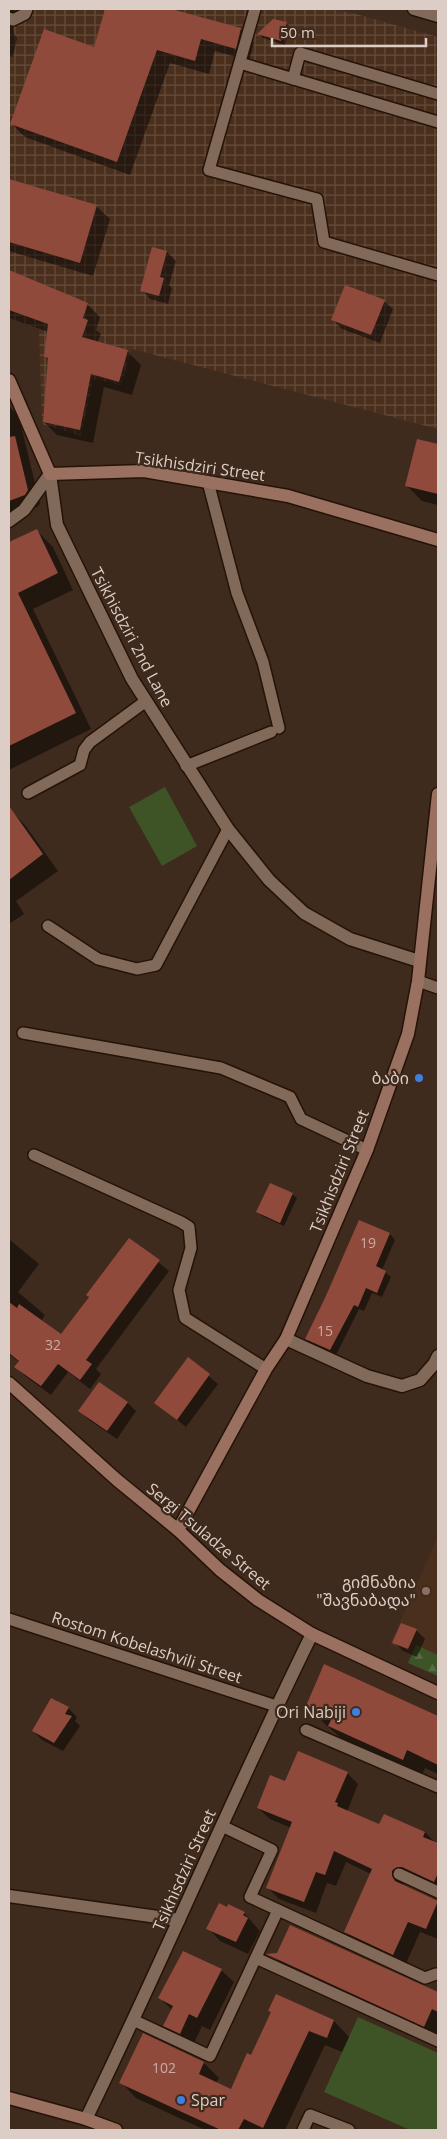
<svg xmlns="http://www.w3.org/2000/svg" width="447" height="2139" font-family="'Open Sans','Noto Sans Georgian',sans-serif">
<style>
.built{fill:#4a2f1d}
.industrial{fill:url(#industrial-grid)}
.green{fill:#3e5326}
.forest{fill:url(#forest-firs)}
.shadow{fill:#0007}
.building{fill:#904a3c}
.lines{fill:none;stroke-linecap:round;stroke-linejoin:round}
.lane-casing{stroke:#251306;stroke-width:14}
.street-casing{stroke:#251306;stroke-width:15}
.secondary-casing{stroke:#251306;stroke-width:15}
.lane{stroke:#826a5b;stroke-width:11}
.street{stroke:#826a5b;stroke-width:12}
.secondary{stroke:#9a7061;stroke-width:12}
.shop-dot{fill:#3f7fe0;stroke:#3f2b1d;stroke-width:2}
.education-dot{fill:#8d6e63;stroke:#3f2b1d;stroke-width:2}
.labels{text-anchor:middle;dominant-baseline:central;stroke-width:4.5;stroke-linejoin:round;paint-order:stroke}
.number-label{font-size:14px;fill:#c9ada4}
.street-label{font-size:16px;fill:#dccec6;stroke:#3f2b1d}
.poi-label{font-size:16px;fill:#dccec6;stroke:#3f2b1d;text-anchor:end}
</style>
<defs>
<pattern id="industrial-grid" width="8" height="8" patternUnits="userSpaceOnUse" patternTransform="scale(1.25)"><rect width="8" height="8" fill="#4a2f1d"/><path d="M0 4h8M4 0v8" fill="none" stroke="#644c3c"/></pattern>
<pattern id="forest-firs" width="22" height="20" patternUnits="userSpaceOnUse" patternTransform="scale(1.25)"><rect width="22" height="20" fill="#3e5326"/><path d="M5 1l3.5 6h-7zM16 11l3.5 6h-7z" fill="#596b44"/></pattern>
</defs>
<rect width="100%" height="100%" fill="#3f2b1d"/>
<polygon class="built" points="438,1537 438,1664 390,1644"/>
<polygon class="industrial" points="9,9 327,9 349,12 438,37 438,429 132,349 121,385 93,379 81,436 42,424 39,329 9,318"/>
<g class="green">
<polygon points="165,787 197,846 162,866 129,807"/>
<polygon points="358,2017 438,2053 438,2130 410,2130 324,2092"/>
</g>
<polygon class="forest" points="416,1645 438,1655 438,1676 408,1663"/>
<g class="shadow">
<polygon points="9,9 31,9 28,20 22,19 21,22 13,27 14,34 17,38 13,57 9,56"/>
<polygon points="106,9 167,9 241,30 254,43 249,61 215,51 209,74 170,63 130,175 25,137 12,124 95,48"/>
<polygon points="286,23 290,27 285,45 263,38 259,34"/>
<polygon points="9,180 96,206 110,219 93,276 9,251"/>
<polygon points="153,249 167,252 176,261 169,285 172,288 168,304 150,299 142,290"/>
<polygon points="9,271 87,304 100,317 96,330 101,334 97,343 128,352 141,365 132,395 104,387 93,443 57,435 44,422 49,360 45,357 48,332 9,318"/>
<polygon points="384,301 393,309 380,343 342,329 333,320"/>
<polygon points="9,406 19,417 40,504 37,507 9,518"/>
<polygon points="418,440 438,446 438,505 422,501 406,485"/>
<polygon points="37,531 53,547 73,590 33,609 91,729 9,770 9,544"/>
<polygon points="10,810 25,825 58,871 16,901 24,914 9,924"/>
<polygon points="292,1194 297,1198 284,1226 262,1216 258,1212"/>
<polygon points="360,1222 390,1234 395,1240 382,1270 391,1277 382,1297 372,1293 364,1311 359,1309 336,1355 311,1344 306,1338 326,1298"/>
<polygon points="9,1239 39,1264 18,1292 45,1315 41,1321 61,1336 130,1239 169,1271 96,1369 101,1374 90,1389 68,1372 51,1395 25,1376 16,1367 19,1362 9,1354"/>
<polygon points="188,1359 218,1384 186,1427 156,1403"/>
<polygon points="127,1402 136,1411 117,1439 89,1420 80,1411"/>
<polygon points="416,1630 425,1639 417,1657 403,1651 394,1642"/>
<polygon points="325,1666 438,1717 438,1774 425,1768 421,1777 348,1744 325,1724 307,1705"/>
<polygon points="52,1699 68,1708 77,1717 75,1721 80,1726 63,1751 42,1740 33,1731"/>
<polygon points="347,1773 358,1784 347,1812 380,1826 384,1816 426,1833 437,1845 428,1866 438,1871 438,1889 404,1882 403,1886 438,1903 438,1939 420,1932 405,1966 357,1944 345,1932 371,1874 346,1862 336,1886 327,1883 316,1913 279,1899 267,1887 291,1828 270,1819 258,1808 286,1783"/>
<polygon points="244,1913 260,1931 248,1954 220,1941 208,1928"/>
<polygon points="291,1926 438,1993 438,2038 290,1971 276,1958"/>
<polygon points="221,1970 234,1982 210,2030 202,2026 193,2045 177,2038 165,2026 173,2011 160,1998"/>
<polygon points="277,1996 334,2021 349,2037 342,2052 325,2045 285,2130 205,2130 136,2098 121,2082 204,2063 219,2078 216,2083 231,2090 252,2056 272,2013"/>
</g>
<g class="building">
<polygon points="105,9 171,9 241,28 236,49 201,39 195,61 157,50 117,162 10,124 44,29 94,47"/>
<polygon points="273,19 287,22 281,41 257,34"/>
<polygon points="9,179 97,205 80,263 9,242"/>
<polygon points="152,247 167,251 160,277 164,278 159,296 140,291"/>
<polygon points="9,270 88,303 83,318 88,320 82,337 128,350 119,382 91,374 80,430 43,422 48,358 44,357 48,324 9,310"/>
<polygon points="345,285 385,300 371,335 331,320"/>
<polygon points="15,436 28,490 25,495 9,501 9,437"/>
<polygon points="417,439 438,444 438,494 405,486"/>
<polygon points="37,529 58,573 18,593 76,713 9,746 9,542"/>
<polygon points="9,806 43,854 9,880"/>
<polygon points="270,1183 293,1193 280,1223 256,1212"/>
<polygon points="359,1220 390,1233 376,1266 386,1271 377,1293 366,1288 358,1307 354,1305 330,1350 305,1339 325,1298"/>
<polygon points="129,1238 160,1260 86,1360 92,1364 80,1380 58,1364 41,1386 14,1367 19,1361 9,1353 9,1302 17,1308 19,1304 61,1334 89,1297 86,1295"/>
<polygon points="188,1357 210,1374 177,1420 154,1403"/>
<polygon points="99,1382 128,1402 107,1431 78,1411"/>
<polygon points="401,1623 417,1629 408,1649 392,1643"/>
<polygon points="324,1664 438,1716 438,1765 407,1750 403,1760 328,1726 332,1718 306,1706"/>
<polygon points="51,1698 69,1707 65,1714 72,1716 54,1743 32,1731"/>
<polygon points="298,1751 348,1772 335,1802 338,1803 337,1806 379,1824 384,1814 425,1832 423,1837 438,1843 438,1873 434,1882 402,1867 395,1868 392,1871 392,1875 395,1881 438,1901 426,1929 408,1922 393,1955 344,1932 372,1869 334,1851 325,1875 316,1872 304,1902 266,1888 292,1822 257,1808 270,1775 285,1781"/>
<polygon points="219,1903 227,1907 228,1904 245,1912 243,1915 248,1918 236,1942 206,1929"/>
<polygon points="290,1925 438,1992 438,2012 432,2009 424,2027 266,1954 277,1953"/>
<polygon points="183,1951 222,1969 197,2018 189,2014 180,2034 163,2026 173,2006 158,1998"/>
<polygon points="276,1994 334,2020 327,2038 309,2031 263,2128 244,2119 238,2130 221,2130 119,2083 143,2033 204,2062 199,2074 231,2089 247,2053 251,2055 271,2012 268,2011"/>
</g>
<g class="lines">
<g class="lane-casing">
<g id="lane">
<polyline points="255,9 209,170 317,199 324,242 438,275"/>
<polyline points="9,18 13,20 25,14 27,9"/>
<polyline points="240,63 438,122"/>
<polyline points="293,79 300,53 438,94"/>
<polyline points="208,482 237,593 263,662 279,728"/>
<polyline points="186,766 271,732"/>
<polyline points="28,793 80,765 84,750 90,742 146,701"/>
<polyline points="48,926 98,959 137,969 156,965 228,829"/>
<polyline points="418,981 438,988"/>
<polyline points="23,1033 221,1068 290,1097 301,1119 367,1150"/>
<polyline points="34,1155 181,1222 189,1227 191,1248 179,1290 185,1318 266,1369"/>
<polyline points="9,1619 276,1706"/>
<polyline points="306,1730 438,1787"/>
<polyline points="399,1874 438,1892"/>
<polyline points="278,1910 425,1978 436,1974"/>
<polyline points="256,1958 438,2041"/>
<polyline points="133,2020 210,2056 278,1910 250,1897 272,1850 222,1826"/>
<polyline points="303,2130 310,2115 349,2130"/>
</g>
</g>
<g class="street-casing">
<g id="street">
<polyline points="414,9 438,16"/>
<polyline points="50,474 57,525 132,679 228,829 269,880 304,913 350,939 419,961"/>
<polyline points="9,521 24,510 50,474"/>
<polyline points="286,1339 367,1376 402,1386 420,1380 434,1364 438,1356"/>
<polyline points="9,1896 179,1920"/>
<path d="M86,2119C164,1959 233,1794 312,1634"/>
</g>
</g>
<g class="secondary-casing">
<g id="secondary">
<polyline points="9,380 50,474 144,471 288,496 438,540"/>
<polyline points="9,1383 117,1480 178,1530 220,1570 258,1600 312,1634 438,1693"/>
<polyline points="178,1530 266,1369 286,1339 367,1150 408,1034 418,981 438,794"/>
<polyline points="9,2098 86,2119 116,2130"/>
</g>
</g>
<use href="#lane" class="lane"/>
<use href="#street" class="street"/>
<use href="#secondary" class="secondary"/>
</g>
<g class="shop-dot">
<circle cx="419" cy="1078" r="5"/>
<circle cx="356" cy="1712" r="5"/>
<circle cx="181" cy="2100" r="5"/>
</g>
<circle class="education-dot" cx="426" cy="1591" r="5"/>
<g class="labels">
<g class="number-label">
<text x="368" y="1242">19</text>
<text x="325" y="1330">15</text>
<text x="53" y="1344">32</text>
<text x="164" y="2067">102</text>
</g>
<g class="street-label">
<text transform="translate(200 466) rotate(8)">Tsikhisdziri Street</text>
<text transform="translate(132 637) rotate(62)">Tsikhisdziri 2nd Lane</text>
<text transform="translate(339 1171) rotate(-68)">Tsikhisdziri Street</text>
<text transform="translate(209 1536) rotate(40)">Sergi Tsuladze Street</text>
<text transform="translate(147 1647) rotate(18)">Rostom Kobelashvili Street</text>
<text transform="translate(184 1870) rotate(-66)">Tsikhisdziri Street</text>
</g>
<g class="poi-label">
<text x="409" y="1078">ბაბი</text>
<text x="416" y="1582">გიმნაზია<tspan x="416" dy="18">"შავნაბადა"</tspan></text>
<text x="346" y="1712">Ori Nabiji</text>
<text x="191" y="2100" text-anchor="start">Spar</text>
</g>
</g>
<rect width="447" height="2139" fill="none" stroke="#dccec6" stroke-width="20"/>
<path d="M272 38v8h154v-8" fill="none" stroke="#dccec6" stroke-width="2.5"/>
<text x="280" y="38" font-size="15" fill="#dccec6" stroke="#3f2b1d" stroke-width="4" paint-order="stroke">50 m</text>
</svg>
